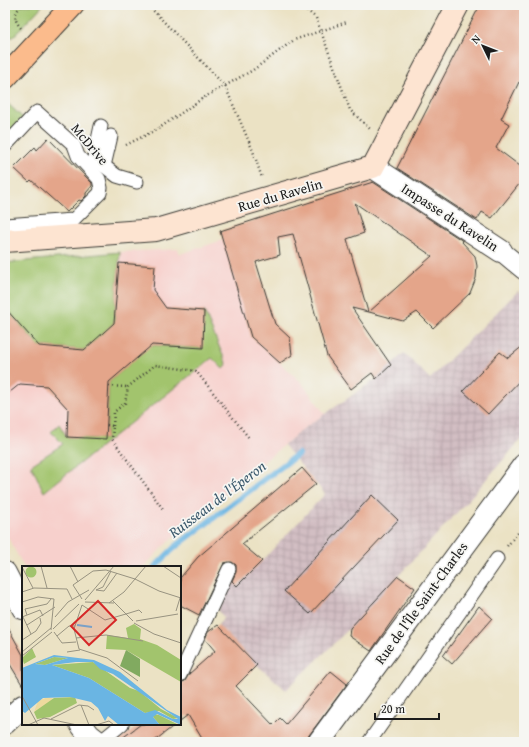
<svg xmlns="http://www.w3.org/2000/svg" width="529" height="747" font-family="'Gentium Book Plus',serif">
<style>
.built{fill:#f7d0cc}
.industrial{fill:url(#industrial-grid)}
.green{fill:#a2c46d;stroke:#5f7044}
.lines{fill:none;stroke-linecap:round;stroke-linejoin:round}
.stream{stroke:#6ab5e3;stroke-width:6}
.building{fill:#e4a58a}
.service-casing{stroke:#3b3a35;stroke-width:15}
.pedestrian-casing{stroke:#3b3a35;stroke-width:21}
.minor-casing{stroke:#3b3a35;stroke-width:24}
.secondary-casing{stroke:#3b3a35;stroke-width:24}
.primary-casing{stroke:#3b3a35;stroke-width:24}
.path{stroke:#3b3a35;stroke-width:2.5;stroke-dasharray:1 3;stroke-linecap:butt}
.service{stroke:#fff;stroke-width:13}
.pedestrian{stroke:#fff;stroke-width:19}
.minor{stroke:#fff;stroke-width:22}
.secondary{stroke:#fde4d1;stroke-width:22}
.primary{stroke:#fbbb8c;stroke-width:22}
.labels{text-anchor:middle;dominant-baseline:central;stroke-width:3.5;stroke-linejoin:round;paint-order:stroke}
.street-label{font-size:14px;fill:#1c1c1c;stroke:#f6f6f2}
.water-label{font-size:15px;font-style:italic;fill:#3b596c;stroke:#f6f6f2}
.inset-river{fill:none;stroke:#6ab5e3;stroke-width:2}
.inset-road{fill:none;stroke:#989381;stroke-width:1}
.view{fill:#d62828;fill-opacity:0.15;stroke:#d62828;stroke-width:2}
.inset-edge{fill:none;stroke:#1c1c1c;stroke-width:2}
</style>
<defs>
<pattern id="industrial-grid" width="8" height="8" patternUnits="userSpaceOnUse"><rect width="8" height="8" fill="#d2bec3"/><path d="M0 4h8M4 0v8" fill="none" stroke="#b4a3a7"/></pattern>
</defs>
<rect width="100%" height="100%" fill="#f6f6f2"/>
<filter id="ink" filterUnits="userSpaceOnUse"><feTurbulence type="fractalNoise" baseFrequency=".025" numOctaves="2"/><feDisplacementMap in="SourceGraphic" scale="8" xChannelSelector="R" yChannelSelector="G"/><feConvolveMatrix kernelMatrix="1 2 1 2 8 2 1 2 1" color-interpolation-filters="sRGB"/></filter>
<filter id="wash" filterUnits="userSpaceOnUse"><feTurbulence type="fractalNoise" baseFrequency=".012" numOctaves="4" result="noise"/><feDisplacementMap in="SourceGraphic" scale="16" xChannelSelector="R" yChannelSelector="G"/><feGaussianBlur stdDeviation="0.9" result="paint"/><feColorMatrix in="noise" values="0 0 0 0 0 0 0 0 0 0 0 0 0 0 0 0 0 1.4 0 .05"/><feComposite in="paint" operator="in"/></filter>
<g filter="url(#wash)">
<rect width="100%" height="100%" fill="#ebe2c4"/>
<polygon class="built" points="223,240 251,337 302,383 325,414 303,429 172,538 143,567 24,567 5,532 5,263 120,252 178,249 180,254"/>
<polygon class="industrial" points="518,291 524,296 524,422 521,425 524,436 464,505 350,628 286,690 257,665 218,625 224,617 218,611 232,581 238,586 325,494 284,445 303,429 376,379 404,353 430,379"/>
<g class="green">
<polygon points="9,5 43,5 12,38 5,28 5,9"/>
<polygon points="5,101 24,119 5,139"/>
<polygon points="120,252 114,323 84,350 39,346 5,308 5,263"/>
<polygon points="204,311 227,365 223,369 212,358 44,492 31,465 63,444 51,432 59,424 67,437 106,439 109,382 151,345 202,348"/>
</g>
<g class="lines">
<polyline class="stream" points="155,567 175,547 298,454"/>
</g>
<g id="blocks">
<g class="building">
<polygon points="480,5 524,5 524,85 519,82 501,119 509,124 496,148 524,169 524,178 492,218 482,212 477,220 397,168"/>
<polygon points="48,138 92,183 92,186 86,193 86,196 81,201 79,200 67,212 31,180 29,182 14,168 35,147 37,150"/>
<polygon points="373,182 463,241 462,242 475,256 477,266 476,278 470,293 433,328 417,312 403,321 369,312 432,256 355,203 364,233 347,239 368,312 352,308 391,365 376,379 372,373 351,389 327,356 293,234 278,237 280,255 256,262 275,324 290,338 292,355 280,363 251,337 220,231"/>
<polygon points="119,263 155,266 153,290 166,308 204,311 203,348 152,345 109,382 106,439 67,437 68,409 47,386 20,384 5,396 5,308 39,346 84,350 114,323"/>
<polygon points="524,345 524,376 488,414 463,391 500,352 508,358"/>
<polygon points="302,468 316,484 242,544 262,561 237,586 232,581 236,572 236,565 232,562 224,563 199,615 180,605 180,578 198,557"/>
<polygon points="372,495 398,520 310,614 284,591"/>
<polygon points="398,576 415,588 371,651 349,636 350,628"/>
<polygon points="479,606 492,618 452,664 443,656"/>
<polygon points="5,622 23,655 23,686 5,656"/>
<polygon points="218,625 257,665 236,686 273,725 280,718 286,724 331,671 347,684 304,742 204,742 188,715 180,721 180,683 185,681 189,674 215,651 205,639 208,632"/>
<polygon points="141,724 176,724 153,742 117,742"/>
</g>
</g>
</g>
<g filter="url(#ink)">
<use href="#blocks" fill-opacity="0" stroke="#3b3a35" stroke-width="1"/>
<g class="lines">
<g class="service-casing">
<g id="service">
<polyline points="101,126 94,158 117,176 137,182"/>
<polyline points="5,146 37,112 74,145 78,156 99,179 101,188 100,193 73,220 5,225"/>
<polyline points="104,166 111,136"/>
<polyline points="180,675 229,569"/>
<polyline points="100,742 122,724"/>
<polyline points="369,742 497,559"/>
</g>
</g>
<g class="pedestrian-casing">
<polyline id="pedestrian" points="501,251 524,270"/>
</g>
<g class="minor-casing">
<g id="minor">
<polyline points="373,167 501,251"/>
<polyline points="5,573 23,608"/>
<polyline points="5,723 23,706"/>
<polyline points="81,724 89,735 98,742"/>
<polyline points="319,742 524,465"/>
</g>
</g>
<g class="secondary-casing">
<polyline id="secondary" points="5,241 156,230 373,167 458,5"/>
</g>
<g class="primary-casing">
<polyline id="primary" points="5,78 73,5"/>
</g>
<g class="path">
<polyline points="148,5 225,86 253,151 262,178"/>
<polyline points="301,5 316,18 350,110 370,129"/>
<path d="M21,28C13,19 14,13 22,5"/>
<polyline points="126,145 158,129 203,98 253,70 294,40 347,22"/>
<polyline points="109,386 128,387"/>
<polyline points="107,425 113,426 112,439 163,509"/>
<polyline points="113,426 114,412 125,403 128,387 155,365 196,371 249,438"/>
<polyline points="507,546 524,526"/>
</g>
<use href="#service" class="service"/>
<use href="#pedestrian" class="pedestrian"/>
<use href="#minor" class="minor"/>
<use href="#secondary" class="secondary"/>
<use href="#primary" class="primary"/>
</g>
</g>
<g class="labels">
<g class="street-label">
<text transform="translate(90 144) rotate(50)">McDrive</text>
<text transform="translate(280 195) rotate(-16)">Rue du Ravelin</text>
<text transform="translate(450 217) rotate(33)">Impasse du Ravelin</text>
<text transform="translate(421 603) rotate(-54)">Rue de l'Île Saint-Charles</text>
</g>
<g class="water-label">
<text transform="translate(217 499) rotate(-37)">Ruisseau de l'Éperon</text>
</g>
</g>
<g transform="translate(22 566)">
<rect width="159" height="159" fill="#ebe2c4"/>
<path d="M112,58L119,63L118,73L135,79L159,94V116L104,84L84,83L85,69L106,72L104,62ZM32,91L46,92L23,99L13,98ZM71,96L108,122L117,125L139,143L156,152L151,153L137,145L123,147L67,112L30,99ZM132,148L137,149L157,159H138L131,151Z" fill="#a2c46d"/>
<path d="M104,84L118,93V111L98,100Z" fill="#81aa60"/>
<path d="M26,131L32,133L12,146L16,135Z" fill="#eeda9e"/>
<path d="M3.5 6a5.5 5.5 0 1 1 11 0a5.5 5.5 0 1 1-11 0ZM10,82L14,91L2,98L0,92ZM53,131L55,137L28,151L15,153L12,146L32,132Z" fill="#a2c46d"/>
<path d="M32,89L72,94L98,106L145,144L159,151V159L135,148L131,151L138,159H97L86,150L83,155L76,142L69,136L48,131L21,132L3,147L0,145V102ZM32,91L46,92L23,99L13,98ZM54,96H71L78,103L91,108L156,153H151L133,144L123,147L67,112L30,99Z" fill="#6ab5e3" fill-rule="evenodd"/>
<path class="inset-river" d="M55,59L70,61"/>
<path class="inset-road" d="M19,0L25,22M48,0L56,16M141,0L159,12M0,1L11,22M113,13L137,25L159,32M74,24L82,25L95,7M74,24L81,21L89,5M0,26L12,22L45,23L50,33M60,33L51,19L71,5L84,4L113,13M63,34L92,0M91,35L111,55M0,36L16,31L32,33L29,64M63,36L92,37M87,37L102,26L124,0M60,39L52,63L57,83L85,92L116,115M60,39L83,54L104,48M154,45L158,32M104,48L117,44L120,47M5,49L3,43L25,38L29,33M0,51L18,44L21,50M1,51L9,68M33,51L46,36L67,24M114,55L156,48M112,57L132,68L159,77M5,59L33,41M31,63L57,38M32,66L40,77L54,76M35,70L47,60H53M54,72L84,69L121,75M0,74L14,65L19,57L18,52M0,86L29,62M45,86L58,84M0,90L30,66M0,130L16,159M59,139L67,159M29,153L57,139L66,140L72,144M6,159L22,152L55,159M74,159L87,155L92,159"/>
<path class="view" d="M76,35L94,54L67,79L49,60Z"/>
<rect width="159" height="159" class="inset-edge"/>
</g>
<rect width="529" height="747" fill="none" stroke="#f6f6f2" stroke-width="20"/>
<g transform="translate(483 46) rotate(313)" stroke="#f6f6f2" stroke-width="3" paint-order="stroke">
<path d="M0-3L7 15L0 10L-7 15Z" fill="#1c1c1c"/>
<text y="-6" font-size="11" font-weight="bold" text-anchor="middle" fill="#1c1c1c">N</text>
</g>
<path d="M375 713v6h64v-6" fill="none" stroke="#1c1c1c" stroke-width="2"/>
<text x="381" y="713" font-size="12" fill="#1c1c1c" stroke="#f6f6f2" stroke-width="3" paint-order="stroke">20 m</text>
</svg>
